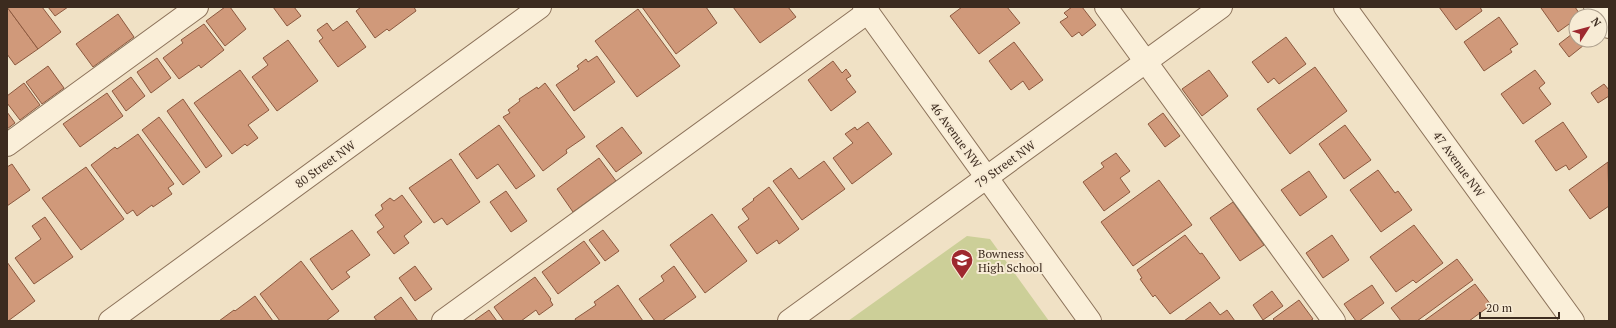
<svg xmlns="http://www.w3.org/2000/svg" width="1616" height="328" font-family="'PT Serif',serif">
<style>
.green{fill:#cccf98}
.building{fill:#d0997a;stroke:#8c593f}
.lines{fill:none;stroke-linecap:round;stroke-linejoin:round}
.minor-casing{stroke:#8c725a;stroke-width:24}
.minor{stroke:#faefd9;stroke-width:22}
.labels{text-anchor:middle;dominant-baseline:central;stroke-width:4;stroke-linejoin:round;paint-order:stroke}
.street-label{font-size:12px;fill:#3c2b1f;stroke:#f7ebd5}
.poi-label{font-size:12px;fill:#3c2b1f;stroke:#f7ebd5;text-anchor:start}
</style>
<rect width="100%" height="100%" fill="#f0e1c5"/>
<polygon class="green" points="967,236 990,239 1049,321 848,321"/>
<g class="building">
<polygon points="7,7 38,49 15,65 7,54"/>
<polygon points="7,7 42,7 61,32 38,49"/>
<polygon points="48,7 68,7 55,16"/>
<polygon points="225,7 230,7 246,29 225,46 206,21"/>
<polygon points="273,7 294,7 301,16 287,26"/>
<polygon points="361,7 414,7 416,11 389,31 387,29 375,38 356,11"/>
<polygon points="642,7 706,7 717,23 676,54"/>
<polygon points="733,7 788,7 796,17 760,43"/>
<polygon points="962,7 1007,7 1020,23 979,54 950,16"/>
<polygon points="1072,7 1082,7 1096,25 1082,36 1079,32 1072,37 1060,22 1068,17 1064,13"/>
<polygon points="1439,7 1480,7 1482,11 1456,30"/>
<polygon points="1543,7 1575,7 1581,16 1576,16 1576,19 1558,32 1541,8"/>
<polygon points="638,9 680,66 637,97 595,41"/>
<polygon points="118,14 134,37 93,67 76,44"/>
<polygon points="1499,17 1518,44 1510,49 1512,52 1484,71 1464,42"/>
<polygon points="347,21 366,47 338,67 319,41 323,38 317,30 327,23 333,31"/>
<polygon points="204,24 224,50 201,68 199,65 179,79 163,58 183,43 181,40"/>
<polygon points="1576,31 1576,40 1588,40 1589,41 1569,57 1559,44"/>
<polygon points="1286,37 1306,64 1279,84 1274,78 1268,83 1252,62"/>
<polygon points="288,40 318,81 277,111 252,77 268,65 263,58"/>
<polygon points="1014,42 1043,80 1029,90 1023,81 1011,90 989,61"/>
<polygon points="597,56 615,82 574,111 556,85 579,69 577,66 586,59 588,62"/>
<polygon points="157,58 171,78 151,93 137,72"/>
<polygon points="833,61 842,73 846,69 851,76 846,79 856,92 831,111 808,80"/>
<polygon points="48,66 64,88 42,104 26,82"/>
<polygon points="1315,67 1347,111 1290,154 1257,109"/>
<polygon points="240,70 269,110 248,125 258,138 247,146 245,144 232,154 194,103"/>
<polygon points="1209,70 1228,96 1202,116 1182,89"/>
<polygon points="1535,70 1545,83 1539,88 1551,104 1523,124 1501,94"/>
<polygon points="131,77 145,96 126,111 112,91"/>
<polygon points="24,83 40,105 20,120 7,103 7,96"/>
<polygon points="545,83 585,137 566,150 567,153 543,171 503,117 510,113 508,110 520,101 519,99 537,87 538,89"/>
<polygon points="1604,84 1609,90 1609,96 1598,103 1591,93"/>
<polygon points="107,93 123,116 80,147 63,124"/>
<polygon points="183,99 222,156 206,168 167,111"/>
<polygon points="7,112 15,123 7,129"/>
<polygon points="1163,113 1180,136 1165,147 1148,124"/>
<polygon points="159,117 200,172 183,185 142,130"/>
<polygon points="868,122 892,154 852,184 833,158 853,143 845,134 855,127 857,130"/>
<polygon points="1563,122 1587,157 1569,170 1566,165 1556,171 1535,141"/>
<polygon points="499,125 535,176 516,189 498,164 477,179 459,154"/>
<polygon points="1345,125 1371,160 1344,179 1319,144"/>
<polygon points="622,127 642,153 616,172 596,146"/>
<polygon points="138,134 174,184 168,188 172,194 153,207 152,205 137,216 133,210 127,214 91,165 115,147 117,149"/>
<polygon points="1116,153 1130,171 1120,178 1130,192 1104,211 1083,182 1104,167 1101,163"/>
<polygon points="599,158 616,181 573,212 557,189"/>
<polygon points="451,159 480,202 447,225 442,218 434,223 409,188"/>
<polygon points="824,161 845,189 802,220 773,181 791,168 799,179"/>
<polygon points="1608,162 1609,206 1590,219 1569,190"/>
<polygon points="12,164 30,190 7,206 7,167"/>
<polygon points="86,167 124,219 81,250 42,198"/>
<polygon points="1378,170 1395,193 1398,191 1412,210 1381,232 1350,190"/>
<polygon points="1309,171 1327,197 1300,216 1281,190"/>
<polygon points="1159,180 1192,225 1133,266 1101,222"/>
<polygon points="769,187 799,229 779,244 777,240 757,254 738,227 749,219 742,209 754,200 753,199"/>
<polygon points="506,191 527,221 511,232 490,202"/>
<polygon points="402,195 422,222 404,236 409,243 394,254 377,232 384,227 375,215 383,209 381,205 390,198 394,201"/>
<polygon points="1233,202 1264,245 1240,261 1210,218"/>
<polygon points="712,214 747,261 705,293 670,245"/>
<polygon points="45,217 73,257 34,284 15,258 41,239 32,226"/>
<polygon points="1414,225 1443,263 1416,283 1413,280 1396,292 1370,257"/>
<polygon points="352,230 370,255 346,272 350,277 332,290 310,259"/>
<polygon points="603,230 619,251 605,261 589,240"/>
<polygon points="1185,235 1200,254 1202,253 1220,278 1170,314 1155,295 1153,297 1140,279 1142,278 1137,270"/>
<polygon points="1332,235 1349,260 1323,278 1306,253"/>
<polygon points="584,241 600,263 558,294 542,272"/>
<polygon points="1457,259 1473,280 1417,321 1401,321 1391,308"/>
<polygon points="301,261 339,311 326,321 280,321 260,294"/>
<polygon points="7,262 35,301 8,321 7,321"/>
<polygon points="415,266 432,289 415,301 399,278"/>
<polygon points="674,266 696,297 662,321 655,321 639,299 664,281 661,276"/>
<polygon points="535,277 551,299 550,300 553,305 539,315 536,310 521,321 504,321 494,307"/>
<polygon points="1475,284 1491,305 1469,321 1424,321"/>
<polygon points="618,285 643,321 576,321 575,319 596,305 594,302"/>
<polygon points="1372,285 1384,303 1359,321 1356,321 1344,304"/>
<polygon points="1272,291 1283,306 1263,320 1253,305"/>
<polygon points="255,296 273,321 219,321 234,310 235,311"/>
<polygon points="401,297 418,321 377,321 374,317"/>
<polygon points="1299,300 1313,319 1310,321 1275,321 1273,319"/>
<polygon points="1210,302 1220,315 1227,310 1235,321 1184,321"/>
<polygon points="489,310 497,321 476,321 475,320"/>
</g>
<g class="lines">
<g class="minor-casing">
<g id="minor">
<polyline points="864,7 1090,321"/>
<polyline points="1106,7 1334,321"/>
<polyline points="1345,7 1573,321"/>
<polyline points="1595,7 1609,27"/>
<polyline points="7,145 197,7"/>
<polyline points="110,321 540,7"/>
<polyline points="443,321 868,12"/>
<polyline points="789,321 1221,7"/>
</g>
</g>
<use href="#minor" class="minor"/>
</g>
<defs>
<g id="school-pin" transform="scale(1.15)"><path d="M0 17L-7.5 6A9.5 9.5 0 1 1 7.5 6Z" fill="#9e282f" stroke="#f7ebd5"/><path d="M0-5L7-2L0 1L-7-2ZM-4 1L0 2.5L4 1V4Q0 6-4 4Z" fill="#fff"/></g>
</defs>
<g fill-rule="evenodd">
<use href="#school-pin" x="962" y="260"/>
</g>
<g class="labels">
<g class="street-label">
<text transform="translate(956 135) rotate(54)">46 Avenue NW</text>
<text transform="translate(325 164) rotate(-36)">80 Street NW</text>
<text transform="translate(1005 164) rotate(-36)">79 Street NW</text>
<text transform="translate(1459 164) rotate(54)">47 Avenue NW</text>
</g>
<g class="poi-label">
<text x="978" y="253">Bowness<tspan x="978" dy="14">High School</tspan></text>
</g>
</g>
<rect width="1616" height="328" fill="none" stroke="#3c2b1f" stroke-width="16"/>
<g transform="translate(1588 28) rotate(54)"><circle r="19" fill="#f7ebd5" stroke="#ac9e8c"/>
<path d="M0-3L7 15L0 10L-7 15Z" fill="#9e282f"/>
<text y="-6" font-size="11" font-weight="bold" text-anchor="middle" fill="#3c2b1f">N</text>
</g>
<path d="M1480 312v6h79v-6" fill="none" stroke="#3c2b1f" stroke-width="2"/>
<text x="1486" y="312" font-size="12" fill="#3c2b1f" stroke="#f7ebd5" stroke-width="3" paint-order="stroke">20 m</text>
</svg>
